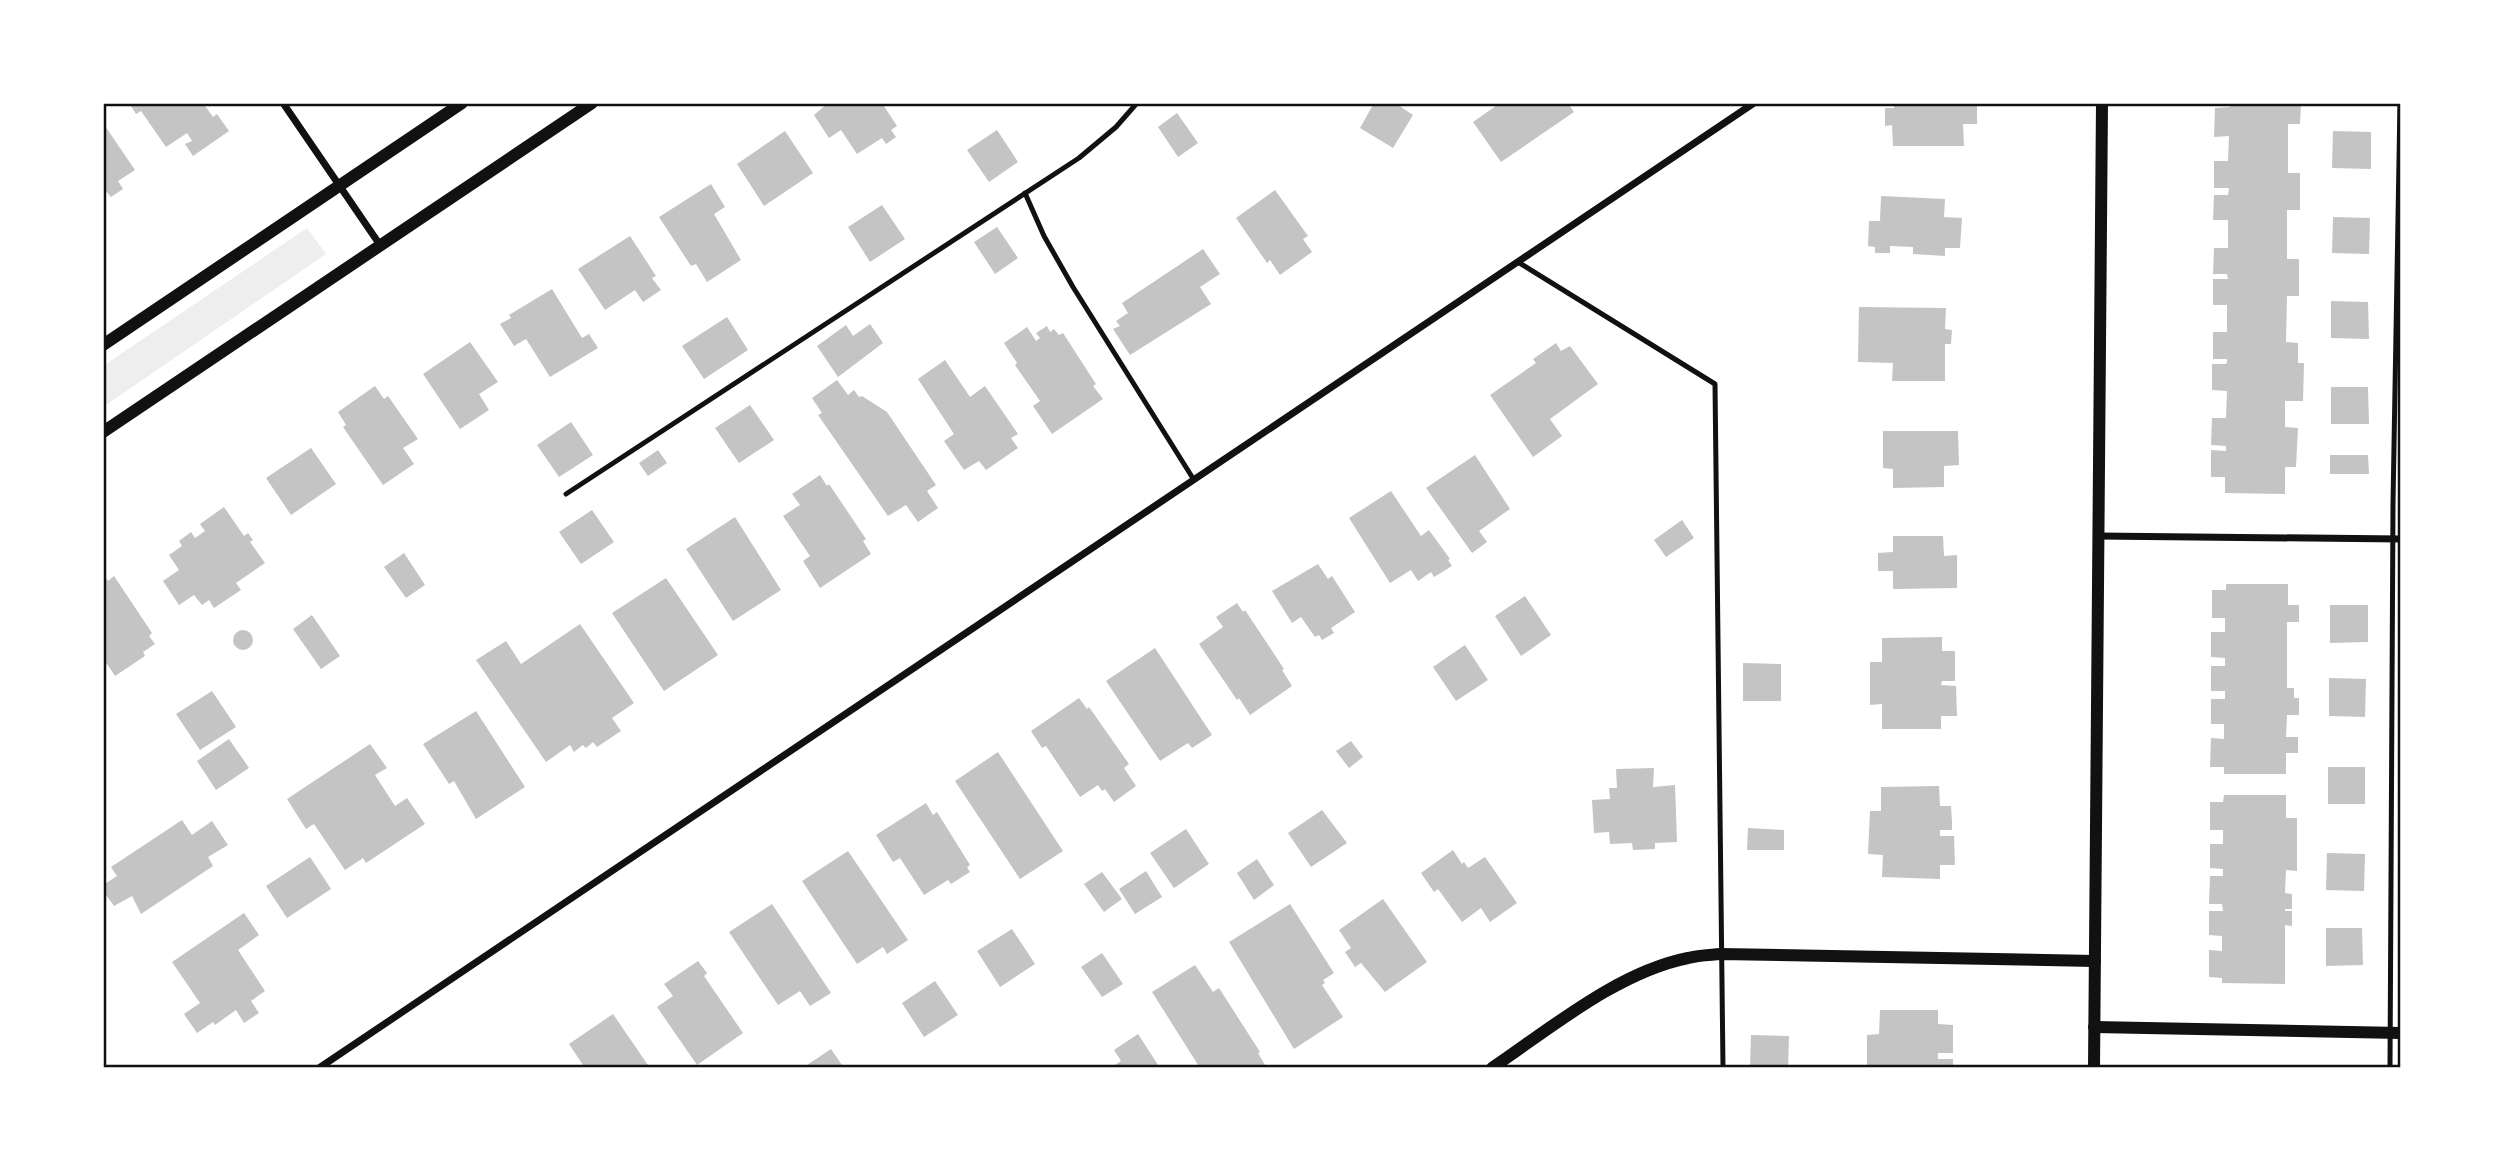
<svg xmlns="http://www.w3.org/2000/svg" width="2504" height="1171" font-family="'Asap Condensed',sans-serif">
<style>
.green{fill:#eee}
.building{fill:#c4c4c4}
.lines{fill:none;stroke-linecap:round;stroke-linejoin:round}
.service{stroke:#111;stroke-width:5}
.minor{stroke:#111;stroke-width:7}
.tertiary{stroke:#111;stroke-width:12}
.neatline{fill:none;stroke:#111;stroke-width:2.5}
</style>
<rect width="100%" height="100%" fill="#fff"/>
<polygon class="green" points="307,228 326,254 103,407 103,366"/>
<g class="building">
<polygon points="129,103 203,103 213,117 217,114 229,131 193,156 185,144 192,141 187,133 166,147 141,111 136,114"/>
<polygon points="828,103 882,103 897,126 891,130 896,137 886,144 882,138 857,154 841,130 829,138 814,115"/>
<polygon points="1374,103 1395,103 1413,115 1393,148 1360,128"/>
<polygon points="1500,103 1568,103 1574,112 1501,162 1473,122"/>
<polygon points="1894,103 1977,103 1977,124 1963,124 1964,146 1893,146 1892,125 1885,126 1885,108 1894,108"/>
<polygon points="2229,103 2301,103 2300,124 2288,124 2288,173 2300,173 2300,210 2287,210 2287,259 2299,259 2299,296 2287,296 2286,342 2298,343 2298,363 2304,363 2303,401 2285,401 2285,427 2298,428 2296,467 2285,467 2285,494 2225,493 2225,477 2211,477 2211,450 2226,451 2226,446 2211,445 2212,418 2226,418 2227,391 2212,390 2212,364 2226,364 2227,362 2227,359 2213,359 2213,332 2227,332 2227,305 2213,305 2213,279 2228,279 2227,274 2213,274 2214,248 2228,248 2228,220 2213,220 2214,195 2228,195 2229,188 2214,188 2214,161 2228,161 2229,136 2214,137 2215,108 2230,107"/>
<polygon points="1177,113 1198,143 1178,157 1158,127"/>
<polygon points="103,123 135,170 118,181 123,189 111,197 105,190 103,191"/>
<polygon points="997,130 1018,162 989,182 967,150"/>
<polygon points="785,131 813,173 764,206 737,164"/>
<polygon points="2333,131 2371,132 2371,169 2332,168"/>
<polygon points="711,184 725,207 714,214 741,260 707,282 696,264 691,266 659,217"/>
<polygon points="1275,190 1308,236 1303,239 1312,252 1280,275 1270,260 1267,263 1236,218"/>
<polygon points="1881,196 1945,199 1944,217 1962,218 1960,248 1945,248 1945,256 1913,254 1913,247 1890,246 1890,253 1875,253 1875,247 1868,246 1869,221 1880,221"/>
<polygon points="882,205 905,239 870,262 848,227"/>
<polygon points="2333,217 2370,218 2369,254 2332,253"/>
<polygon points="997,227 1018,258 995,274 974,242"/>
<polygon points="630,236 656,276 652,278 661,290 643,302 635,290 605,310 578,269"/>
<polygon points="1203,249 1220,274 1200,287 1211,304 1130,355 1113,329 1120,326 1116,321 1128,313 1122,303"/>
<polygon points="552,289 582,338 589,334 598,348 550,377 526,339 514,346 500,324 511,318 509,315"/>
<polygon points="2331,301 2368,302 2369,339 2331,338"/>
<polygon points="1859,307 1946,308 1945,329 1952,330 1951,344 1945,344 1945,381 1892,381 1893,363 1858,362"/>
<polygon points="727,317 748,350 704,379 682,346"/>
<polygon points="870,324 883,343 838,377 817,346 846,325 853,336"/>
<polygon points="1047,326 1050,332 1054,329 1059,335 1063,333 1096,384 1093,386 1103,399 1052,434 1033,406 1040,401 1015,365 1017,363 1004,343 1027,327 1036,341 1040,338 1036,333"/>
<polygon points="470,342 498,382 479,394 489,410 460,429 423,374"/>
<polygon points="1556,343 1561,351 1570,346 1598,384 1550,419 1562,436 1533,457 1490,395 1536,363 1533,359"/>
<polygon points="945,360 970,397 985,386 1018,434 1011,438 1018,448 986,470 979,461 964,470 944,441 954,434 918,379"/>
<polygon points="837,380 848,395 854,390 859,397 862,396 887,412 936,485 927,491 938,508 918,522 906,505 888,516 818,415 822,413 812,398"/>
<polygon points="375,386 384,399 388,396 418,439 403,448 414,464 383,485 343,427 346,425 338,412"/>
<polygon points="2331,387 2368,387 2369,424 2331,424"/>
<polygon points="750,405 774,440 739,463 715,428"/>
<polygon points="571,422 593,455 559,477 537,445"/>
<polygon points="1883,431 1958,431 1959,465 1944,466 1944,487 1893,488 1893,469 1883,468"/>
<polygon points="311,448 336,484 291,515 266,478"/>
<polygon points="658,450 667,463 648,476 639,463"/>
<polygon points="1475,455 1510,509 1479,531 1487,542 1472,553 1426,488"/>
<polygon points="2330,455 2368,455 2369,474 2330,474"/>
<polygon points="820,475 827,486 829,484 866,539 863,541 871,554 820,588 803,561 810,556 783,516 800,505 792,494"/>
<polygon points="1391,491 1421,536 1429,530 1450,559 1448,560 1452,566 1434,577 1431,572 1418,581 1411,570 1390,583 1349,518"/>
<polygon points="224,507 244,536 248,533 253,540 250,542 265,563 236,583 241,590 214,608 209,600 202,605 194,595 179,605 163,581 179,570 169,555 182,546 179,541 191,532 195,538 205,531 200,524"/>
<polygon points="592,510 614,542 581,564 559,532"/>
<polygon points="735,517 781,590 733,621 686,549"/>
<polygon points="1682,520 1694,538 1666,557 1654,540"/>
<polygon points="1893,536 1943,536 1944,556 1957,555 1957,588 1893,589 1893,571 1878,571 1878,553 1893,552"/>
<polygon points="404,553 425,585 406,598 384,567"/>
<polygon points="1318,564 1328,579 1332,576 1355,612 1331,628 1334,633 1322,640 1319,635 1315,637 1301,617 1292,623 1272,591"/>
<polygon points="103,574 108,581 114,576 152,633 149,636 155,644 143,652 145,656 115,676 107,664 103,667"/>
<polygon points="666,578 718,655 664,691 612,613"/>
<polygon points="2226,584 2288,584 2288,605 2299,605 2299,622 2287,622 2287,688 2294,688 2294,698 2299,698 2299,715 2287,715 2286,737 2298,737 2298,753 2286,753 2286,774 2224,774 2224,767 2210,767 2211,738 2224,739 2224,724 2211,724 2211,699 2225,699 2225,691 2211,691 2211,666 2225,666 2225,658 2211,657 2211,632 2225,632 2225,618 2212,618 2212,590 2226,590"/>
<polygon points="1525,596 1551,635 1521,656 1495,616"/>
<polygon points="1237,603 1243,612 1245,610 1284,669 1282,670 1292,686 1250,715 1239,698 1237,700 1199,644 1223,627 1216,617"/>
<polygon points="2330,605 2368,605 2368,642 2330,643"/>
<polygon points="312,615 340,656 321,669 293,629"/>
<polygon points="580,624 634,703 612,718 621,731 597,747 593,742 586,748 583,745 574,752 570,745 546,762 476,660 506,641 521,664"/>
<circle cx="243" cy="640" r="10"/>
<polygon points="1942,637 1942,651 1955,651 1955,681 1942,681 1941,685 1956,686 1957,716 1941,716 1941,729 1882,729 1882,704 1870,705 1870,662 1882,662 1882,638"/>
<polygon points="1465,645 1488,680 1456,701 1433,667"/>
<polygon points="1155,648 1212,735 1192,748 1188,743 1160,761 1106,681"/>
<polygon points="1743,663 1781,664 1781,701 1743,701"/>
<polygon points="2329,678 2366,679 2365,717 2329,716"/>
<polygon points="212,691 236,727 200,750 176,714"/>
<polygon points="1079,698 1087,709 1089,707 1129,764 1124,768 1136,786 1114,802 1105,789 1102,791 1098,785 1080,797 1046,746 1042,748 1031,731"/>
<polygon points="476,711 525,787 476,819 454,781 449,784 423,744"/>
<polygon points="229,739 249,768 216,790 197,761"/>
<polygon points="1351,741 1363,757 1349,768 1336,751"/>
<polygon points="370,744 387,768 375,775 395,806 407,798 425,824 366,863 363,858 345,870 314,824 306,829 287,799"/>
<polygon points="998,752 1063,851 1020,879 955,781"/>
<rect x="2328" y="767" width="37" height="37"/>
<polygon points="1654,768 1653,787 1675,785 1677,842 1655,843 1655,849 1633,850 1632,843 1610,844 1609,832 1594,833 1592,800 1610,799 1609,788 1617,788 1616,769"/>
<polygon points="1939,786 1940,806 1951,806 1952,822 1952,830 1940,830 1940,836 1954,836 1955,865 1940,865 1940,879 1882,877 1883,855 1868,854 1870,811 1881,811 1881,787"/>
<polygon points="2224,795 2286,795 2286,818 2297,818 2297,871 2286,870 2285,893 2292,894 2292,909 2285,909 2285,911 2292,911 2292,926 2285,925 2285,984 2222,983 2222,978 2209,977 2209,950 2222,951 2222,936 2209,935 2209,911 2223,911 2222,904 2209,904 2210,876 2223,876 2223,869 2210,868 2210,844 2223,844 2223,830 2210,830 2210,802 2223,802"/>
<polygon points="926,803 933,815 937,812 970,865 967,867 970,872 951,884 948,880 924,895 900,858 893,862 876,835"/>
<polygon points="1322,810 1347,843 1311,867 1288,833"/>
<polygon points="182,820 192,835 212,821 228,845 208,857 213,866 141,914 132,896 114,906 103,891 103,885 117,876 111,867"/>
<polygon points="1748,828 1784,830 1784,850 1747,850"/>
<polygon points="1186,829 1209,864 1174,888 1150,853"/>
<polygon points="1453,850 1462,864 1464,862 1468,868 1485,857 1517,903 1490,922 1481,908 1462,922 1438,889 1434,892 1421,873"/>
<polygon points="848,851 908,940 887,954 883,947 857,964 802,881"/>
<polygon points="2327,853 2365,854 2364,891 2326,890"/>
<polygon points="310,857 331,889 287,918 266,886"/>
<polygon points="1257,859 1274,885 1254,900 1237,873"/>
<polygon points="1146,871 1162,897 1135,914 1119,889"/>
<polygon points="1102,872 1122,899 1104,912 1084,884"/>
<polygon points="1383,899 1427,962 1385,992 1361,963 1355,967 1345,952 1351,948 1339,930"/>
<polygon points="772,904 831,993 810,1006 800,991 778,1005 729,932"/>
<polygon points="1290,904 1334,973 1323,980 1325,983 1322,985 1343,1017 1294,1049 1229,942"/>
<polygon points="244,913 259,935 238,950 265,991 251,1001 259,1013 244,1023 236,1010 215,1025 213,1022 197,1033 184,1014 200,1003 172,962"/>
<polygon points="2326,928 2362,928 2363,965 2326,966"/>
<polygon points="1012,929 1035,964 1000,987 977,951"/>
<polygon points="1102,953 1123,984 1102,997 1081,967"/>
<polygon points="698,961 707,973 704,976 743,1033 697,1065 657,1007 673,996 664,984"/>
<polygon points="1195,965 1213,992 1219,988 1260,1052 1258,1053 1265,1065 1261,1068 1200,1068 1152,992"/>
<polygon points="935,981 958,1015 924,1037 902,1003"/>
<polygon points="1880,1010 1938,1010 1938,1024 1953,1025 1953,1053 1938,1053 1938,1059 1953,1059 1953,1068 1867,1068 1867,1035 1879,1034"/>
<polygon points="613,1014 650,1068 585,1068 569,1044"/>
<polygon points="1138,1034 1160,1068 1110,1068 1121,1061 1114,1050"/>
<polygon points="1751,1035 1789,1036 1788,1068 1750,1068"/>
<polygon points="831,1049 844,1068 809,1068 807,1065"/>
</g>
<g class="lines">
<g class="service">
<polyline points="1025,193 1044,236 1073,287 1194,480"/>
<polyline points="1518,262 1715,384 1723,1068"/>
<polyline points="566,494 1079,158 1116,127 1137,103"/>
<polyline points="2390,1068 2393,504 2400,103"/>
</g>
<g class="minor">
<polyline points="283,103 380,245"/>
<polyline points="2098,536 2401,539"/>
<polyline points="319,1068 1754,103"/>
</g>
<g class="tertiary">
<polyline points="103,345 462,103"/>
<polyline points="103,432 592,103"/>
<polyline points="2094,1027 2401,1033"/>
<path d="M1492,1068C1551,1028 1618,972 1688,958C1699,955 1710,955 1720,954L2095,961"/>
<polyline points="2094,1068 2102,103"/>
</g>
</g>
<rect width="2504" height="1171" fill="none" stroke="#ffffff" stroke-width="210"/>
<rect x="105" y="105" width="2294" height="961" class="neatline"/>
</svg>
